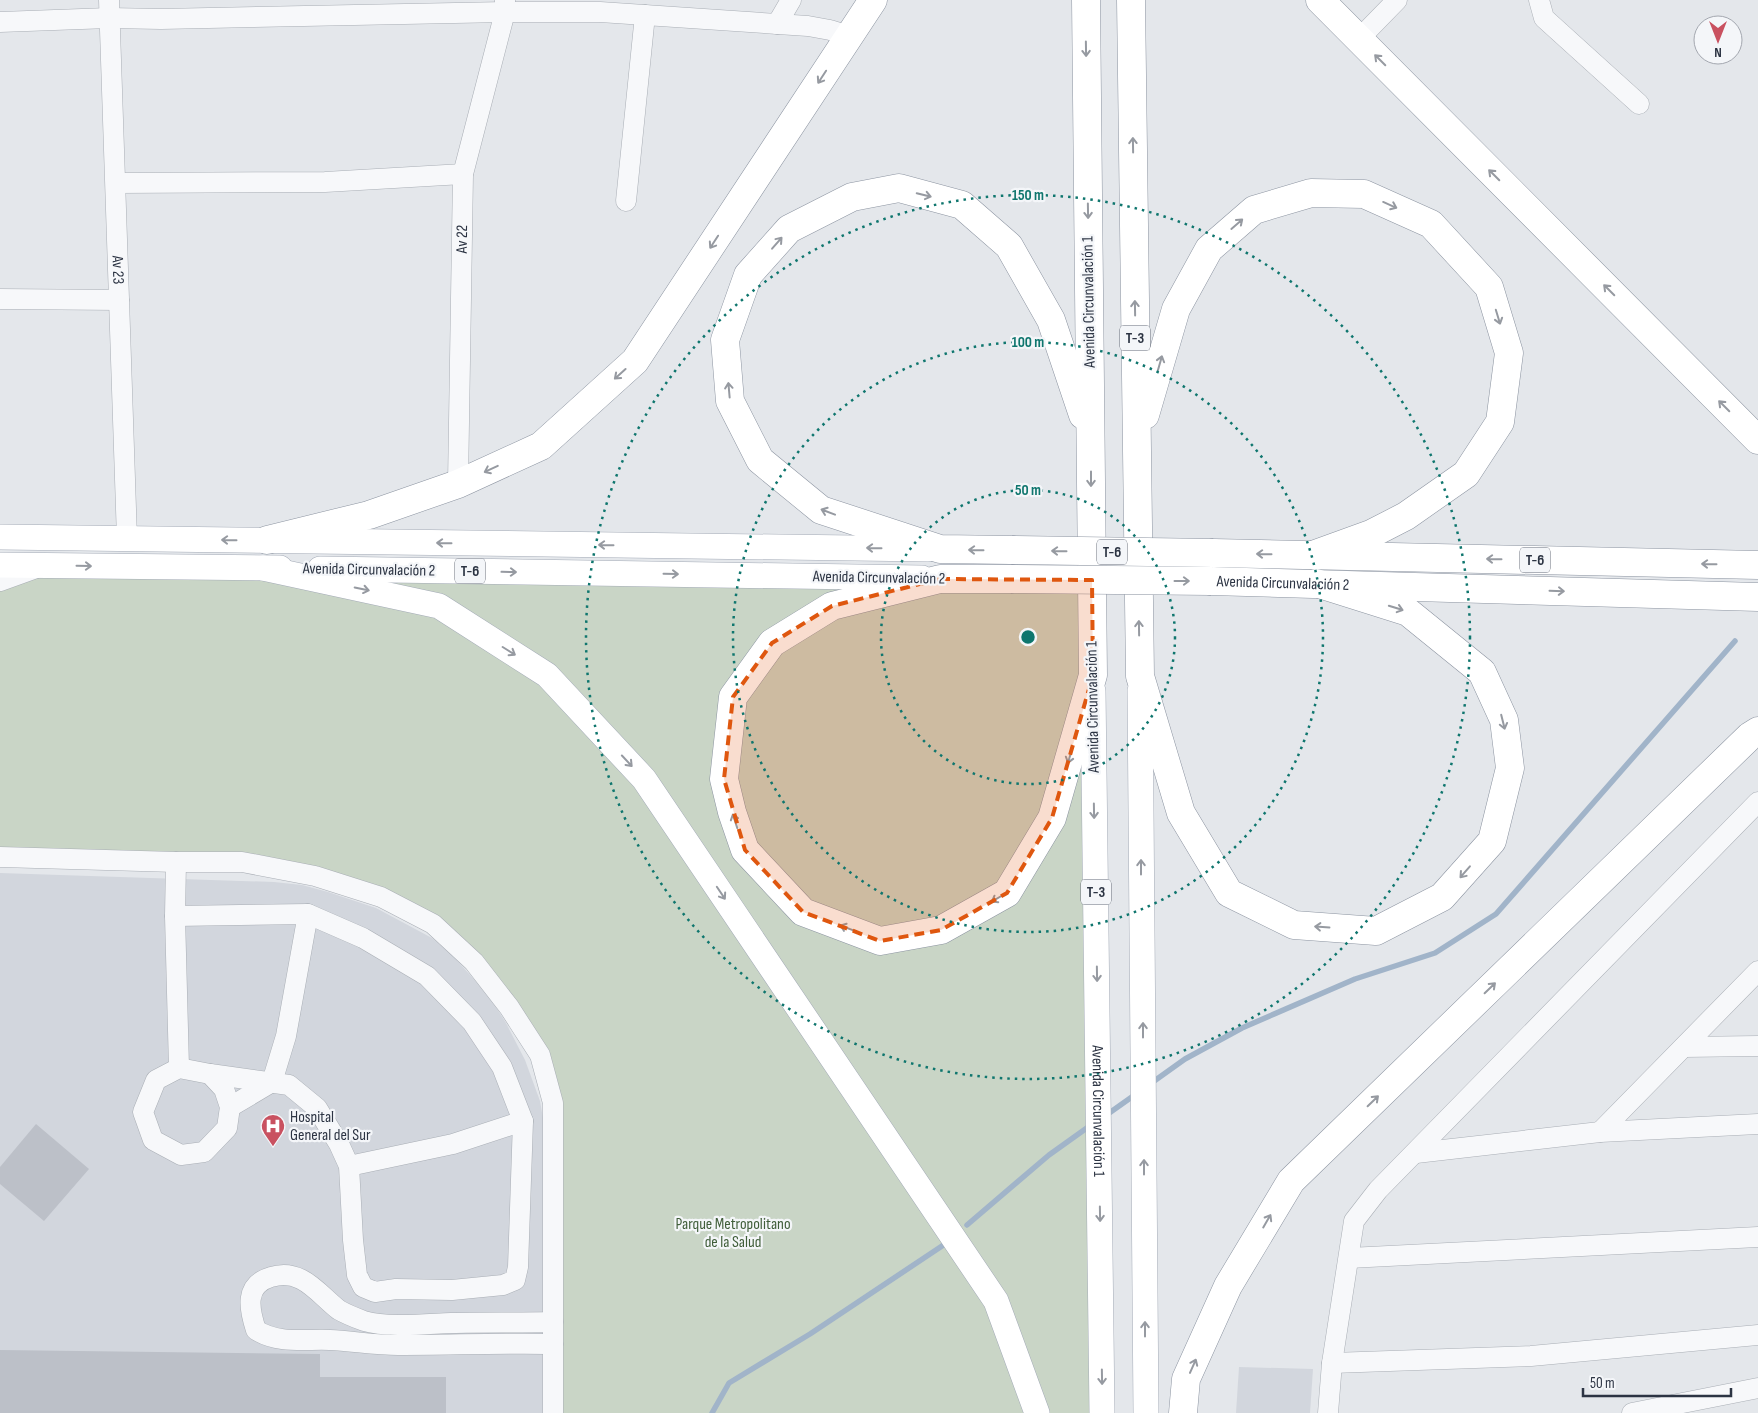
<svg xmlns="http://www.w3.org/2000/svg" width="1758" height="1413" font-family="'Sofia Sans Condensed',sans-serif">
<style>
.built{fill:#d2d6dd}
.green{fill:#c9d5c6}
.lines{fill:none;stroke-linecap:round;stroke-linejoin:round}
.stream{stroke:#a1b4c9;stroke-width:5.5}
.building{fill:#bcc0c8}
.minor-casing{stroke:#a9aeb5;stroke-width:21}
.major-casing{stroke:#a4abb7;stroke-width:26}
.highway-casing{stroke:#8c94a1;stroke-width:29}
.minor{stroke:#f7f8fa;stroke-width:20}
.major{stroke:#fff;stroke-width:25}
.highway{stroke:#fff;stroke-width:28}
.highway-bridge-casing{stroke:#8c94a1;stroke-width:29;stroke-linecap:butt}
.highway-bridge{stroke:#fff;stroke-width:28}
.oneway{stroke:#969aa1}
.marked{fill:#df570f;fill-opacity:0.2;stroke:#df570f;stroke-width:4;stroke-dasharray:10 6;stroke-linejoin:round}
.ring{fill:none;stroke:#0f766e;stroke-width:2.5;stroke-dasharray:2.5 5}
.labels{text-anchor:middle;dominant-baseline:central;stroke-width:4.5;stroke-linejoin:round;paint-order:stroke}
.shield{fill:#f4f6f9;stroke:#686e7a;stroke-width:1}
.shield-label{font-size:15px;font-weight:bold;fill:#2c3443}
.street-label{font-size:16px;fill:#2c3443;stroke:#f4f6f9}
.poi-label{font-size:16px;fill:#2c3443;stroke:#f4f6f9;text-anchor:start}
.park-label{font-size:16px;fill:#405e3a;stroke:#f4f6f9}
.centre{fill:#0f766e;stroke:#f4f6f9;stroke-width:2.5}
.ring-label{font-size:15px;text-anchor:middle;font-weight:bold;fill:#0f766e;stroke:#f4f6f9;stroke-width:4.5;stroke-linejoin:round;paint-order:stroke}
</style>
<rect width="100%" height="100%" fill="#e4e7eb"/>
<g class="built">
<polygon points="0,873 274,882 302,885 328,892 376,908 432,938 453,956 489,996 506,1023 525,1060 540,1101 546,1135 553,1413 0,1413"/>
<polygon points="1239,1367 1313,1369 1310,1413 1236,1413"/>
</g>
<polygon class="green" points="43,565 1092,580 1102,1413 553,1413 553,1103 540,1055 433,924 315,876 0,857 0,581"/>
<g class="lines">
<g class="stream">
<polyline points="1150,1084 1185,1059 1242,1028 1355,979 1435,953 1496,914 1735,641"/>
<polyline points="1105,1116 1136,1094"/>
<polyline points="967,1225 1049,1155 1091,1125"/>
<polyline points="712,1413 729,1383 810,1334 945,1244"/>
</g>
</g>
<g class="building">
<polygon points="36,1124 89,1169 44,1221 0,1184 0,1167"/>
<polygon points="0,1350 320,1354 320,1377 446,1377 446,1413 0,1413"/>
</g>
<g class="lines">
<g class="minor-casing">
<g id="minor">
<path id="s1" d="M109,0L127,539"/>
<polyline points="1539,0 1544,18 1639,104"/>
<polyline points="0,22 109,18 161,19 505,12 600,12 808,26 830,30 849,36"/>
<polyline points="777,24 791,0"/>
<polyline points="1359,39 1397,0"/>
<polyline points="116,183 325,182 463,174"/>
<polyline points="626,201 645,15"/>
<polyline points="0,299 119,300"/>
<path id="s2" d="M458,484L463,174L505,12V0"/>
<polyline points="0,581 36,568"/>
<polyline points="0,857 176,862 242,862 315,876 381,897 433,924 474,962 509,1007 540,1055 553,1103 553,1413"/>
<polyline points="176,862 175,916 179,1068"/>
<polyline points="175,916 308,914 363,938 427,976 472,1022 502,1067 523,1121 518,1267 515,1280 503,1285 452,1290 396,1289 375,1292 363,1287 357,1275 353,1240 349,1166 339,1144 317,1108 289,1085 210,1074"/>
<polyline points="1684,1047 1758,1046"/>
<polygon points="179,1068 210,1074 224,1089 230,1107 227,1128 204,1152 181,1155 153,1140 143,1112 156,1080"/>
<polyline points="230,1107 272,1082 286,1036 308,914"/>
<polyline points="1600,1132 1758,971"/>
<polyline points="1416,1153 1600,1132 1758,1124"/>
<polyline points="349,1166 453,1144 523,1121"/>
<polyline points="1349,1258 1758,1237"/>
<path d="M553,1322C519,1323 485,1322 451,1323C425,1324 388,1328 364,1321C356,1318 346,1314 339,1310C319,1295 302,1267 271,1277C244,1285 249,1309 256,1330C278,1344 304,1339 330,1340C352,1341 375,1345 398,1345C450,1345 501,1343 553,1344"/>
<polyline points="1332,1363 1531,1356 1758,1335"/>
<polyline points="1328,1413 1332,1363 1354,1221 1378,1190 1758,802"/>
<polyline points="1632,1413 1758,1388"/>
</g>
</g>
<g class="major-casing">
<g id="major">
<polyline points="0,537 928,549"/>
<polyline points="0,565 280,568"/>
<polyline points="263,568 439,606 547,675 644,779 996,1301 1037,1413"/>
<polyline points="320,569 922,578"/>
<path id="s3" d="M1093,691L1102,1413"/>
<polyline points="1140,691 1146,1413"/>
</g>
</g>
<g class="highway-casing">
<g id="highway">
<polyline points="1131,0 1140,676 1181,813 1229,893 1294,925 1376,931 1442,897 1492,841 1510,768 1504,720 1482,672 1408,612 1316,583"/>
<polyline points="1320,0 1758,440"/>
<polyline points="1145,415 1176,309 1209,249 1254,210 1311,193 1364,194 1431,224 1489,287 1509,353 1500,422 1466,474 1406,516 1371,534 1313,555"/>
<polyline points="267,540 369,515 458,484 541,446 635,361 873,0"/>
<polyline points="1012,550 940,549 821,510 760,460 730,401 725,340 748,275 789,229 852,197 899,188 962,205 1009,246 1051,320 1083,415"/>
<polyline points="1213,553 1758,565"/>
<polyline points="1011,579 940,579 832,606 772,643 733,697 724,779 732,812 745,850 803,912 880,941 941,930 1007,893 1052,818 1093,675 1086,0"/>
<path id="s4" d="M1211,581L1758,597"/>
<polyline points="1183,1413 1186,1379 1228,1286 1291,1181 1750,736 1758,731"/>
</g>
</g>
<use href="#minor" class="minor"/>
<use href="#major" class="major"/>
<use href="#highway" class="highway"/>
<g class="highway-bridge-casing">
<g id="highway-bridge">
<polyline points="1012,550 1213,553"/>
<polyline points="1011,579 1211,581"/>
</g>
</g>
<use href="#highway-bridge" class="highway-bridge"/>
</g>
<defs><path id="oneway-shaft" d="M-6 0H5M1.5-3L5.5 0L1.5 3" fill="none" stroke-width="1.6" stroke-linecap="round" stroke-linejoin="round" transform="scale(1.25)"/></defs>
<g class="oneway">
<use href="#oneway-shaft" transform="translate(1086 49) rotate(89)"/>
<use href="#oneway-shaft" transform="translate(1380 60) rotate(-135)"/>
<use href="#oneway-shaft" transform="translate(822 77) rotate(123)"/>
<use href="#oneway-shaft" transform="translate(1133 145) rotate(-91)"/>
<use href="#oneway-shaft" transform="translate(1494 175) rotate(-135)"/>
<use href="#oneway-shaft" transform="translate(924 195) rotate(14)"/>
<use href="#oneway-shaft" transform="translate(1390 205) rotate(24)"/>
<use href="#oneway-shaft" transform="translate(1088 211) rotate(89)"/>
<use href="#oneway-shaft" transform="translate(1237 224) rotate(-41)"/>
<use href="#oneway-shaft" transform="translate(714 242) rotate(123)"/>
<use href="#oneway-shaft" transform="translate(777 243) rotate(-49)"/>
<use href="#oneway-shaft" transform="translate(1609 290) rotate(-135)"/>
<use href="#oneway-shaft" transform="translate(1135 308) rotate(-91)"/>
<use href="#oneway-shaft" transform="translate(1498 317) rotate(73)"/>
<use href="#oneway-shaft" transform="translate(1160 363) rotate(-74)"/>
<use href="#oneway-shaft" transform="translate(620 374) rotate(138)"/>
<use href="#oneway-shaft" transform="translate(729 390) rotate(-95)"/>
<use href="#oneway-shaft" transform="translate(1724 406) rotate(-135)"/>
<use href="#oneway-shaft" transform="translate(491 469) rotate(155)"/>
<use href="#oneway-shaft" transform="translate(1091 479) rotate(90)"/>
<use href="#oneway-shaft" transform="translate(828 512) rotate(-159)"/>
<use href="#oneway-shaft" transform="translate(229 540) rotate(-179)"/>
<use href="#oneway-shaft" transform="translate(444 543) rotate(-179)"/>
<use href="#oneway-shaft" transform="translate(606 545) rotate(-179)"/>
<use href="#oneway-shaft" transform="translate(874 548) rotate(-179)"/>
<use href="#oneway-shaft" transform="translate(976 550) rotate(-179)"/>
<use href="#oneway-shaft" transform="translate(1059 551) rotate(-179)"/>
<use href="#oneway-shaft" transform="translate(1264 554) rotate(-179)"/>
<use href="#oneway-shaft" transform="translate(1494 559) rotate(-179)"/>
<use href="#oneway-shaft" transform="translate(1709 564) rotate(-179)"/>
<use href="#oneway-shaft" transform="translate(84 566) rotate(1)"/>
<use href="#oneway-shaft" transform="translate(509 572) rotate(1)"/>
<use href="#oneway-shaft" transform="translate(671 574) rotate(1)"/>
<use href="#oneway-shaft" transform="translate(1182 581)"/>
<use href="#oneway-shaft" transform="translate(362 589) rotate(12)"/>
<use href="#oneway-shaft" transform="translate(1557 591) rotate(2)"/>
<use href="#oneway-shaft" transform="translate(1396 608) rotate(17)"/>
<use href="#oneway-shaft" transform="translate(1139 628) rotate(-91)"/>
<use href="#oneway-shaft" transform="translate(509 651) rotate(32)"/>
<use href="#oneway-shaft" transform="translate(1503 722) rotate(76)"/>
<use href="#oneway-shaft" transform="translate(1070 756) rotate(106)"/>
<use href="#oneway-shaft" transform="translate(627 761) rotate(47)"/>
<use href="#oneway-shaft" transform="translate(1094 811) rotate(89)"/>
<use href="#oneway-shaft" transform="translate(735 821) rotate(-108)"/>
<use href="#oneway-shaft" transform="translate(1141 867) rotate(-90)"/>
<use href="#oneway-shaft" transform="translate(1465 872) rotate(131)"/>
<use href="#oneway-shaft" transform="translate(721 893) rotate(56)"/>
<use href="#oneway-shaft" transform="translate(998 898) rotate(150)"/>
<use href="#oneway-shaft" transform="translate(1322 927) rotate(-176)"/>
<use href="#oneway-shaft" transform="translate(847 928) rotate(-159)"/>
<use href="#oneway-shaft" transform="translate(1097 974) rotate(89)"/>
<use href="#oneway-shaft" transform="translate(1490 988) rotate(-44)"/>
<use href="#oneway-shaft" transform="translate(1143 1030) rotate(-90)"/>
<use href="#oneway-shaft" transform="translate(1373 1101) rotate(-44)"/>
<use href="#oneway-shaft" transform="translate(1144 1167) rotate(-90)"/>
<use href="#oneway-shaft" transform="translate(1100 1214) rotate(89)"/>
<use href="#oneway-shaft" transform="translate(1267 1221) rotate(-60)"/>
<use href="#oneway-shaft" transform="translate(1145 1329) rotate(-90)"/>
<use href="#oneway-shaft" transform="translate(1193 1366) rotate(-66)"/>
<use href="#oneway-shaft" transform="translate(1102 1377) rotate(89)"/>
</g>
<path class="marked" d="M940,579L1092,580L1093,675L1052,818L1007,893L941,930L880,941L803,912L745,850L724,779L733,697L772,643L832,606Z"/>
<g class="ring">
<circle cx="1028" cy="637" r="147"/>
<circle cx="1028" cy="637" r="295"/>
<circle cx="1028" cy="637" r="442"/>
</g>
<defs>
<g id="hospital-pin" transform="scale(1.25)"><path d="M0 17L-7.5 6A9.5 9.5 0 1 1 7.5 6Z" fill="#c95160" stroke="#f4f6f9"/><path d="M-5-5h3v3.5h4V-5h3V5h-3V1.5h-4V5h-3Z" fill="#fff"/></g>
</defs>
<g fill-rule="evenodd">
<use href="#hospital-pin" x="273" y="1126"/>
</g>
<g class="labels">
<g class="shield">
<rect x="1120" y="325.5" width="30" height="25" rx="4"/>
<rect x="1097" y="539.5" width="30" height="25" rx="4"/>
<rect x="1520" y="547.5" width="30" height="25" rx="4"/>
<rect x="455" y="558.5" width="30" height="25" rx="4"/>
<rect x="1081" y="879.5" width="30" height="25" rx="4"/>
</g>
<g class="shield-label">
<text x="1135" y="338">T-3</text>
<text x="1112" y="552">T-6</text>
<text x="1535" y="560">T-6</text>
<text x="470" y="571">T-6</text>
<text x="1096" y="892">T-3</text>
</g>
<g class="street-label">
<text stroke="none"><textPath href="#s2" startOffset="245">Av 22</textPath></text>
<text stroke="none"><textPath href="#s1" startOffset="270">Av 23</textPath></text>
<text transform="translate(1089 302) rotate(-91)">Avenida Circunvalación 1</text>
<text transform="translate(369 570) rotate(1)">Avenida Circunvalación 2</text>
<text transform="translate(879 578) rotate(1)">Avenida Circunvalación 2</text>
<text stroke="none"><textPath href="#s4" startOffset="72">Avenida Circunvalación 2</textPath></text>
<text transform="translate(1093 707) rotate(-91)">Avenida Circunvalación 1</text>
<text stroke="none"><textPath href="#s3" startOffset="420">Avenida Circunvalación 1</textPath></text>
</g>
<g class="poi-label">
<text x="290" y="1117">Hospital<tspan x="290" dy="18">General del Sur</tspan></text>
</g>
<g class="park-label">
<text x="733" y="1224">Parque Metropolitano<tspan x="733" dy="18">de la Salud</tspan></text>
</g>
</g>
<circle cx="1028" cy="637" r="8" class="centre"/>
<g class="ring-label">
<text x="1028" y="200">150 m</text>
<text x="1028" y="347">100 m</text>
<text x="1028" y="495">50 m</text>
</g>
<g transform="translate(1718 40) rotate(180)"><circle r="24" fill="#f4f6f9" stroke="#a4a8b0"/>
<path d="M0-4L9 19L0 12L-9 19Z" fill="#c95160"/>
<text y="-8" font-size="14" font-weight="bold" text-anchor="middle" fill="#2c3443">N</text>
</g>
<path d="M1583 1388v8h148v-8" fill="none" stroke="#2c3443" stroke-width="2.5"/>
<text x="1590" y="1388" font-size="15" fill="#2c3443" stroke="#f4f6f9" stroke-width="4" paint-order="stroke">50 m</text>
</svg>
